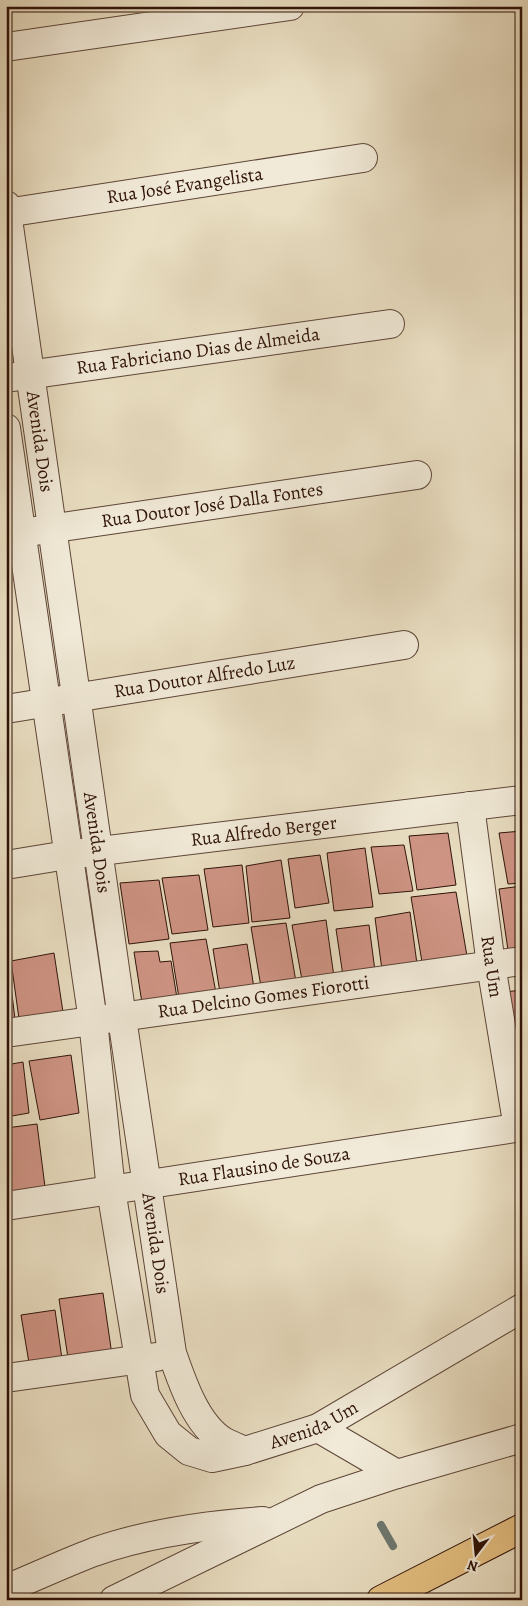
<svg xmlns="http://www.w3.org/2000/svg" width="528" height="1606" font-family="Alegreya,serif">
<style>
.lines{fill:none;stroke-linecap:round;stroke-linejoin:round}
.stream{stroke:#6e7870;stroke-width:8}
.building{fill:#d09586;stroke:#2e1208}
.street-casing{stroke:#5d4537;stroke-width:30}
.highway-casing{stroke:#2e1208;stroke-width:30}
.street{stroke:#f1ead8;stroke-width:28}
.highway{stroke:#e5c082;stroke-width:28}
.labels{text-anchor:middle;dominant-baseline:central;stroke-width:4;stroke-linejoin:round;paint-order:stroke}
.street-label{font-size:19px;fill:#2e1208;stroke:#f1ead8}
</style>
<rect width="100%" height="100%" fill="#eadfc3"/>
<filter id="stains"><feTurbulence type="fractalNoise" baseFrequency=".004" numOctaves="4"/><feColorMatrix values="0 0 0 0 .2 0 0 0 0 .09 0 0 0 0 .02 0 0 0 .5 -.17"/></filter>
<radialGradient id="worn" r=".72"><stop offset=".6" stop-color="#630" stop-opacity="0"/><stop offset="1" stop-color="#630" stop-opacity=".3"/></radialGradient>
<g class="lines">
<polyline class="stream" points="381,1525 393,1546"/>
</g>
<g class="building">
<polygon points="522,831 522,883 508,884 499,833"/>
<polygon points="448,833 456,885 417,890 409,836"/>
<polygon points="404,845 413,891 379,894 371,847"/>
<polygon points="365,848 373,907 334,911 327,853"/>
<polygon points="320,855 329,903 295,908 288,859"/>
<polygon points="281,860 290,918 252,922 246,866"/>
<polygon points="242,865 249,923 213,927 204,869"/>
<polygon points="199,875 208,930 172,934 162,878"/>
<polygon points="159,880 169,939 129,944 120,883"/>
<polygon points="522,886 522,948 508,950 499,889"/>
<polygon points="456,892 467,956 422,962 411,897"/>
<polygon points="410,912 417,964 382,970 375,918"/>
<polygon points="326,920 334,977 302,980 292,925"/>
<polygon points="286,923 296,982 261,987 251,927"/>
<polygon points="369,925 375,971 343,976 336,929"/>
<polygon points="206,939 216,993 179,998 170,943"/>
<polygon points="247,944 254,988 220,993 213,949"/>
<polygon points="158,951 160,962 171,961 177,998 142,1003 134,952"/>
<polygon points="54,953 63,1012 19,1019 11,961"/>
<polygon points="9,970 15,1019 6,1020 6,971"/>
<polygon points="522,990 522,1056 516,1057 505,992"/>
<polygon points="71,1055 79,1113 40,1120 29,1061"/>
<polygon points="23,1062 29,1113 6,1117 6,1065"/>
<polygon points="37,1124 45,1187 6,1192 6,1128"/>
<polygon points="103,1293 112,1355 68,1358 59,1299"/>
<polygon points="55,1310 62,1359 29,1363 21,1315"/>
</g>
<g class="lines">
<g class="street-casing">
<g id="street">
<polyline points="6,47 290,6"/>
<path id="s1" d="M6,205L122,1018L172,1353C182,1382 196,1424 223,1441C230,1445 238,1448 245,1451"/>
<path id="s2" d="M6,213L363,158"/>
<path id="s3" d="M6,378L390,324"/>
<path id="s4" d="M6,428L93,1021L111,1190L145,1395L168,1434L189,1451L212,1458L245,1451L318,1428L522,1308"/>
<path id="s5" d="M35,531L417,475"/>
<path id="s6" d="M6,709L404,645"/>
<path id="s7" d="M470,806L491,965L518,1128"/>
<path id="s8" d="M6,865L67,855L522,800"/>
<path id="s9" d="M6,1033L522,961"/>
<path id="s10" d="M6,1206L522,1127"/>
<polyline points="6,1378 156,1357"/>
<polyline points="318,1428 397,1474"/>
<path d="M6,1589C35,1577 65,1563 94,1552C148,1533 206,1525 263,1521"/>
<polyline points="114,1600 321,1499 397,1474 522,1438"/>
</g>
</g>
<g class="highway-casing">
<polyline id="highway" points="381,1600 522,1528"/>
</g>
<use href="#street" class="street"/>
<use href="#highway" class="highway"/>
</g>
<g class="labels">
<g class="street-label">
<text stroke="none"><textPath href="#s2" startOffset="181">Rua José Evangelista</textPath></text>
<text stroke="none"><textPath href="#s3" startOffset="194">Rua Fabriciano Dias de Almeida</textPath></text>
<text stroke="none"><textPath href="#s1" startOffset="239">Avenida Dois</textPath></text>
<text stroke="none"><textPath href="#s5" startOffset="179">Rua Doutor José Dalla Fontes</textPath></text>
<text stroke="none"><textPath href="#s6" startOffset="201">Rua Doutor Alfredo Luz</textPath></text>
<text stroke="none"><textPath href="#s8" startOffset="260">Rua Alfredo Berger</textPath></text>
<text stroke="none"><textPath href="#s1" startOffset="644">Avenida Dois</textPath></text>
<text stroke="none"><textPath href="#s7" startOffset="162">Rua Um</textPath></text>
<text stroke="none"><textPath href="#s9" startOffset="260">Rua Delcino Gomes Fiorotti</textPath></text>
<text stroke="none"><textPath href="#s10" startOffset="261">Rua Flausino de Souza</textPath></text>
<text stroke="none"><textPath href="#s1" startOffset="1049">Avenida Dois</textPath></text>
<text stroke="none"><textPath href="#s4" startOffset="1181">Avenida Um</textPath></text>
</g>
</g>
<rect width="528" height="1606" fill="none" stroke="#eadfc3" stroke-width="25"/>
<rect x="8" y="8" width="513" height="1591" fill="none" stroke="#2e1208" stroke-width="2.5"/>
<rect x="12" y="12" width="503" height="1581" fill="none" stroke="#2e1208"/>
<g transform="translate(476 1554) rotate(196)" stroke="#f1ead8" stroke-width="4" paint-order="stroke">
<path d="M0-4L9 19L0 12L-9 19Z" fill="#2e1208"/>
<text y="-8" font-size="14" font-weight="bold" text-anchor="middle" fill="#2e1208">N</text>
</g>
<rect width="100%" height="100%" filter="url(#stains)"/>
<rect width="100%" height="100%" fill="url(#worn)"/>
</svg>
